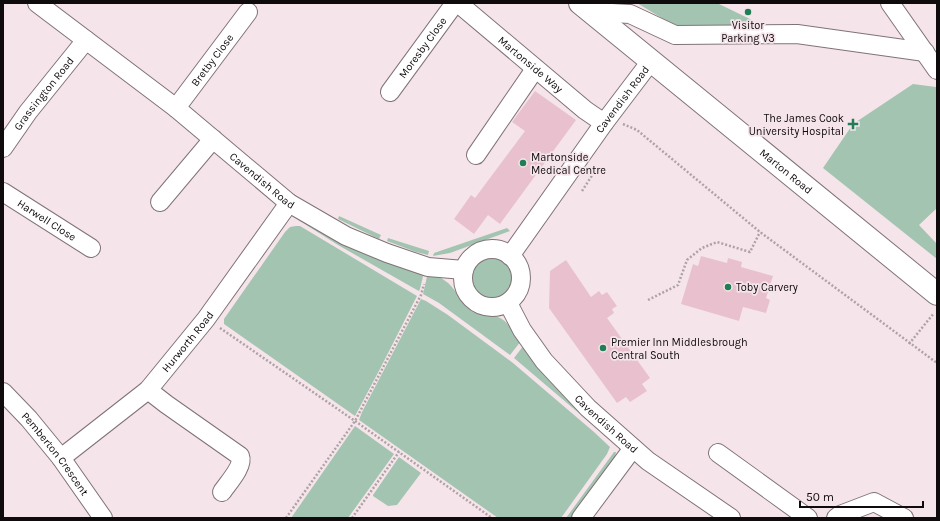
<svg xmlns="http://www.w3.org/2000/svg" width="940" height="521" font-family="Karla,sans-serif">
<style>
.green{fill:#a4c4b2}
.building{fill:#e9c1ce}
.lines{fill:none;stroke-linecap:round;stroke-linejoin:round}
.minor-casing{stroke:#807377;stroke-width:20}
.major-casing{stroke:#807377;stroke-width:24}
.path{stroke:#afa2a6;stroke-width:2.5;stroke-dasharray:2 2;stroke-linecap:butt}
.minor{stroke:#fff;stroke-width:18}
.major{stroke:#fff;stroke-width:22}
.poi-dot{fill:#1f7e56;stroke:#f5e5ea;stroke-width:1.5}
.labels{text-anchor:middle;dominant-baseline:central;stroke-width:3.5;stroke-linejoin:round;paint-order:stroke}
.poi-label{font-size:11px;fill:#0f0a0b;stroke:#f5e5ea;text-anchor:start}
.street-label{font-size:11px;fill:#0f0a0b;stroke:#f5e5ea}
</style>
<rect width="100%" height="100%" fill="#f5e5ea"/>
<g class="green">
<polygon points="637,3 717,3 752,20 749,31 692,30 670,23"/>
<polygon points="913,84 936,87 937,88 937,208 919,225 937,244 937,259 823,168 853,124"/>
<polygon points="293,214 424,272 420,289 419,291 417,290 338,245 292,216"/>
<polygon points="339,216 381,235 379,239 338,219"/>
<polygon points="296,226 300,226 417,296 381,367 355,416 224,324 224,319 285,232 290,227"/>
<polygon points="507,228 510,231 450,253 433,256 434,253"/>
<polygon points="388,238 429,251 428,255 416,252 387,241"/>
<circle cx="492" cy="278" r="22"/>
<path d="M428,272C441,277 450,282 457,294C460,298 462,303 466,306C476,315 486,313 498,317C508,321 515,333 521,341L510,355L439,303L423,294Z"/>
<polygon points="421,299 426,301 448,315 513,363 594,432 610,447 607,454 561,518 498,518 359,420 362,412"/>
<polygon points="524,345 614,443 514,358"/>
<polygon points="355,426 394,454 348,518 291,518"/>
<polygon points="614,452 616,452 615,458 571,518 566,518"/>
<polygon points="399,457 421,473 397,505 388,506 373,496 373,495"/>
</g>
<g class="building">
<polygon points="535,91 576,120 500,224 488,215 474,234 454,219 471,195 475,198 525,131 512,122"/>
<polygon points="701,256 727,263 728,258 742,262 741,267 773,276 766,298 770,300 766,313 743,307 739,321 681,304 693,264 698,266"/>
<polygon points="566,260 591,297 599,291 602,295 607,292 617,306 612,309 614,313 607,318 650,378 642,384 647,391 630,402 626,397 617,403 549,308 550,271"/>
</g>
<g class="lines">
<g class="minor-casing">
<g id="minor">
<path id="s1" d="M37,3L176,108L289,203L346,236L387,253L428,267L464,270"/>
<path id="s2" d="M458,3L585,110L604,123"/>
<polyline points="890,3 937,70"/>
<polyline points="593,12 630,14 675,35 797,34 925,52"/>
<path id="s3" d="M390,92L455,3"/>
<path id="s4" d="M176,108L248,12"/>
<path id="s5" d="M3,148L28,112L86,40"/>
<polyline points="476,155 535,69"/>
<path id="s6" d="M3,192L91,248"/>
<polyline points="160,202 213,139"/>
<circle cx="492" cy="278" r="29"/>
<path id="s7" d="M510,256L604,123L651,61"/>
<path id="s8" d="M508,303L522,330L544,361L588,408L648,461L731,518"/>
<path d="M148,390L166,404L240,456C244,466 228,483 222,492"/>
<path id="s9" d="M3,392L29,419L61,458L103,518"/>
<polyline points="718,453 808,518"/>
<path id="s10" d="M61,458L148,390L206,319L289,203"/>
<polyline points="581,518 633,448"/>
<polyline points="836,518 840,515 874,502 904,518"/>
</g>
</g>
<g class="major-casing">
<g id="major">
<path id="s11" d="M580,3L937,294"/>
</g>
</g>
<g class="path">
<polyline points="623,124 637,130 760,232 937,363"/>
<polyline points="582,191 593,174"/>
<polyline points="648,300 678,285 687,260 702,248 717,242 750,252 760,232"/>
<polyline points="220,328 355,421 492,518"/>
<polyline points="909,344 934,313"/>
<polyline points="286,518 355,421 421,295 424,284"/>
<polyline points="352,518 399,452"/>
</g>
<use href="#minor" class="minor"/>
<use href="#major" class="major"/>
</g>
<g class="poi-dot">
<circle cx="748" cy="12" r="4"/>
<path d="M851 118h4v4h4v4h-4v4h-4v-4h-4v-4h4z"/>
<circle cx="523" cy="163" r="4"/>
<circle cx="728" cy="287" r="4"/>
<circle cx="603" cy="348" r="4"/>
</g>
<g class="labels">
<g class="poi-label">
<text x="748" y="25" text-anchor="middle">Visitor<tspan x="748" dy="13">Parking V3</tspan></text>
<text x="844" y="118" text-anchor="end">The James Cook<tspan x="844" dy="13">University Hospital</tspan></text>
<text x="531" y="157">Martonside<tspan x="531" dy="13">Medical Centre</tspan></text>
<text x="736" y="287">Toby Carvery</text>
<text x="611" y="342">Premier Inn Middlesbrough<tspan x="611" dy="13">Central South</tspan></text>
</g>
<g class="street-label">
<text stroke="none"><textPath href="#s3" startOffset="55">Moresby Close</textPath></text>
<text stroke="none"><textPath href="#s4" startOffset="60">Bretby Close</textPath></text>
<text stroke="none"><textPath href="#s2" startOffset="95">Martonside Way</textPath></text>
<text stroke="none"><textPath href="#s5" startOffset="68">Grassington Road</textPath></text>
<text stroke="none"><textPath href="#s7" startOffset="193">Cavendish Road</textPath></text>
<text stroke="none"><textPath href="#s11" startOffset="266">Marton Road</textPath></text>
<text stroke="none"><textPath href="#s1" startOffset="287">Cavendish Road</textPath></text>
<text stroke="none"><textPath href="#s6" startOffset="52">Harwell Close</textPath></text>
<text stroke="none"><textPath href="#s10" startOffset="173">Hurworth Road</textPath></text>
<text stroke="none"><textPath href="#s8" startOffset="157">Cavendish Road</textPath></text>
<text stroke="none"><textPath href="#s9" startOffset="81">Pemberton Crescent</textPath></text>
</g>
</g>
<rect width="940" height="521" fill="none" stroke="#0f0a0b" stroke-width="8"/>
<path d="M800 501v6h123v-6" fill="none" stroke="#0f0a0b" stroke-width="2"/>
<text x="806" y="501" font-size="12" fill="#0f0a0b" stroke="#f5e5ea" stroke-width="3" paint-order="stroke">50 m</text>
</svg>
